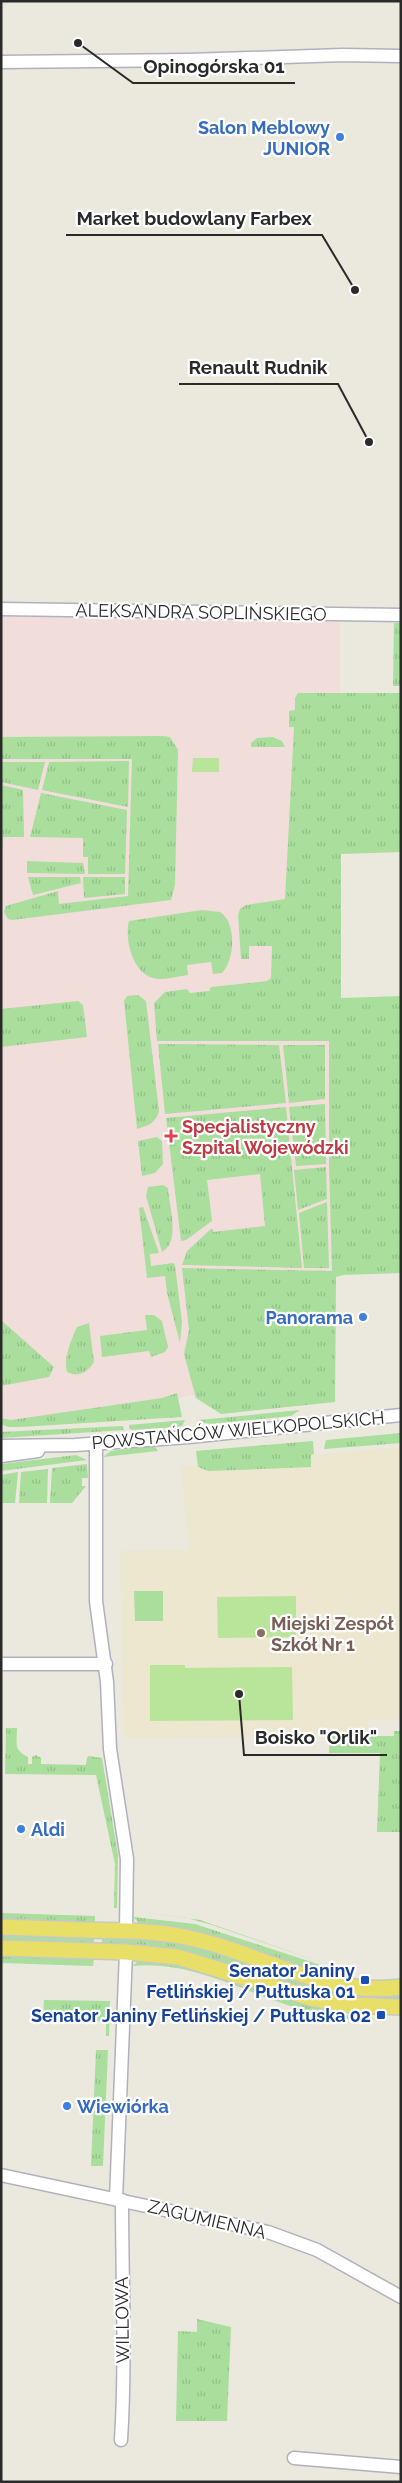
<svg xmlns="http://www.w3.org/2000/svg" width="402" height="2483" font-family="Raleway,sans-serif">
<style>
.education{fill:#ece7ce}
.medical{fill:#f1dedb}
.grass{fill:url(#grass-tufts)}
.park{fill:#a9de9d}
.pitch{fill:#b8e59a}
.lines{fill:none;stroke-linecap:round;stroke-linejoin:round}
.minor-casing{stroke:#b1b1bd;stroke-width:15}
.major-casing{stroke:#c8c8c8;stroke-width:18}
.minor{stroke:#fff;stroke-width:12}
.major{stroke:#e7df67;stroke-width:15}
.shop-dot{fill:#3f7fe0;stroke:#fff;stroke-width:2}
.health-dot{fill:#e0444e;stroke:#fff;stroke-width:2}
.education-dot{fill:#8d6e63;stroke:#fff;stroke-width:2}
.transit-dot{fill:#1a4fb4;stroke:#fff;stroke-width:2}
.labels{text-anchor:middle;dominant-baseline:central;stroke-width:4.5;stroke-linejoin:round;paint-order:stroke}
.shop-label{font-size:18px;font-weight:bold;fill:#366cbe;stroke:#fff;text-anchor:end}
.street-label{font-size:18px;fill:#2a2a2a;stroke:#fff}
.health-label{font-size:18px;font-weight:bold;fill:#be3a42;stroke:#fff;text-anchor:start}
.education-label{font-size:18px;font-weight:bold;fill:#785e54;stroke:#fff;text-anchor:start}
.transit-label{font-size:18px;font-weight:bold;fill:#164399;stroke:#fff;text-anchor:end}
.leader{fill:none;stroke:#2a2a2a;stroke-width:2}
.callout-dot{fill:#2a2a2a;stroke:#fff;stroke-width:2}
.callout-label{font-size:19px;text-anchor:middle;font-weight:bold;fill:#2a2a2a;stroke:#fff;stroke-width:4.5;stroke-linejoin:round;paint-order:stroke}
</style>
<defs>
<pattern id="grass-tufts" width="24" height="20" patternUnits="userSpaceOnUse" patternTransform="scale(1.25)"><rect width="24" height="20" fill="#a9de9d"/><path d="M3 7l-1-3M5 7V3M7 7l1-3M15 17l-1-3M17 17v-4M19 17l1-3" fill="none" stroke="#92bf87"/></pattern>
</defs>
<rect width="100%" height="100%" fill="#ebe8dd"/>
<polygon class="education" points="401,1447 401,1716 393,1720 368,1720 367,1736 124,1738 120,1551 189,1550 181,1467"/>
<polygon class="medical" points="1,616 340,620 341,998 336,1277 204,1405 193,1395 179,1398 171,1407 1,1421"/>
<g class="grass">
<polygon points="394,623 401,623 401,686 393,686"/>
<polygon points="298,693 401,693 401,852 341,854 341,998 401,996 401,1273 343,1275 336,1277 335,1402 221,1414 196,1398 184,1354 189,1330 182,1268 332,1271 329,1166 329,1041 157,1041 154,1003 165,992 187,989 190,993 209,991 211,987 267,981 271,978 272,946 249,946 249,959 241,959 238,915 240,909 246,905 285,899 294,727 289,727 289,711 295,710 295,698"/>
<polygon points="163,736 170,737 178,750 175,885 171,900 12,920 8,919 4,912 6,906 58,891 59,904 128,896 132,759 1,759 1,737"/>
<polygon points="273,737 282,741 285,747 251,747 251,743 257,738"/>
<polygon points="129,761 128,807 42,790 49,762"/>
<polygon points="1,762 45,762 38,790 1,782"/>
<polygon points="1,785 23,790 24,837 3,837 1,868"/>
<polygon points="41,793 127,810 125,874 88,874 88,857 83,857 83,838 30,837"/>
<polygon points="27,861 83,863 85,874 27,873"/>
<polygon points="28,877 80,877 81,883 33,895"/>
<polygon points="83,877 125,877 125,894 84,898"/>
<path d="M202,910L220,912C237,923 235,960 222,973L213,974L211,962L187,965L188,975C178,976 163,981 153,978C133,973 124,939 129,921Z"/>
<path d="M138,995L146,1001L159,1111C156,1123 147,1126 137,1129L124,1001L127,996Z"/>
<polygon points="78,1001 83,1005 87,1037 1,1047 1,1009"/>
<polygon points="158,1044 279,1045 286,1103 165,1114"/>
<polygon points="283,1045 325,1045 325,1099 289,1103"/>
<polygon points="325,1104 326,1164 296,1166 289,1107"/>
<polygon points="286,1107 302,1268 182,1265 187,1251 212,1228 213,1232 265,1226 260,1174 207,1180 212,1221 186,1240 181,1241 166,1118"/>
<polygon points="157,1137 162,1141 163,1164 155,1173 142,1176 138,1141"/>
<polygon points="326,1167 327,1199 298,1210 294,1170"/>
<path d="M163,1185L168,1188C169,1206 181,1242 162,1252L146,1196L148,1187Z"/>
<polygon points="327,1202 329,1268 304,1268 299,1213"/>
<polygon points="143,1207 159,1253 150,1254 151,1266 173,1263 175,1265 182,1322 180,1343 167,1293 165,1276 147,1278 139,1208"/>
<polygon points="145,1315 154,1315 162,1321 168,1347 165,1352 151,1357 149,1351 102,1357 100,1336 147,1330"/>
<polygon points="1,1320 54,1367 49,1377 1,1386"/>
<path d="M89,1323L94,1362C88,1372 78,1378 67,1372C63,1359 71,1340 77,1327Z"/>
<polygon points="177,1393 182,1417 21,1427 8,1427 1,1424 1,1418 11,1420 162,1398"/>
<polygon points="300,1410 291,1416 212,1424 205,1423 200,1420"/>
<polygon points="185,1420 182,1426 177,1427 132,1430 129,1428 129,1425"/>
<polygon points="123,1426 124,1430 1,1438 1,1432"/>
<polygon points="401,1433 401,1443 324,1449 326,1440"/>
<polygon points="313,1441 314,1454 311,1455 311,1467 208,1471 198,1467 196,1451"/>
<polygon points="154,1445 158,1451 103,1457 111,1451"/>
<polygon points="76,1455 87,1460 1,1471 1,1464"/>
<polygon points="87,1464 88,1478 82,1478 82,1486 86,1486 72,1503 50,1503 52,1468"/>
<polygon points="48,1469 47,1503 19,1503 21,1472"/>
<polygon points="18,1472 15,1503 1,1503 1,1475"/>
<path d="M6,1728H17C17,1744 13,1750 28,1757V1764H32V1757L36,1755L41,1758V1764L86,1765L87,1758L89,1756L102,1758L118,1855L117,1908H114L115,1864L96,1775L5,1774Z"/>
<polygon points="394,1731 401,1731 401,1832 377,1832 380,1753 329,1753 330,1736 394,1736"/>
<polygon points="141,1912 200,1920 326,1964 212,1925 187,1918"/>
<polygon points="1,1913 95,1916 95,1924 1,1921"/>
<polygon points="133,1917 195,1924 351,1975 322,1975 140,1924"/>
<polygon points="1,1934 94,1936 94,1945 1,1942"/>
<polygon points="102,1937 145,1938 178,1942 379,1995 401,1995 401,2000 325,1996 179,1950 155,1947 102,1945"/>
<polygon points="1,1954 94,1957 93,1966 1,1963"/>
<path d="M140,1960C217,1964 286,2004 362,2018C347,2020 335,2017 320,2014C257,2001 198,1959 132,1966Z"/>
<polygon points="44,2000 110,2001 109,2036 106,2036 106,2021 43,2020"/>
<polygon points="96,2050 108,2050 103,2166 91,2166"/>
<polygon points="197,2319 231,2327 227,2421 176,2421 178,2331 197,2332"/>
</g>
<polygon class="park" points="134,1591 163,1591 163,1621 135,1621"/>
<g class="pitch">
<polygon points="193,758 219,758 219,772 192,772"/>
<polygon points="296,1596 296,1637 218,1638 217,1597"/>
<polygon points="150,1665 185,1665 185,1668 292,1667 293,1720 150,1721"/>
</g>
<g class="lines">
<g class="minor-casing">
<g id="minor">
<polyline points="1,62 189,60 343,55 401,56"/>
<polyline points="1,609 401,615"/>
<polyline points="96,1443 96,1601 107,1682 110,1749 127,1859 126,1931"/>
<polyline points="1,1446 75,1445 189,1437 401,1415"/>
<polyline points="1,1456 38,1451"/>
<polyline points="1,1664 106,1664"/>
<polyline points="1,2175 268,2232 317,2250 401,2297"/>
<polyline points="116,2199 126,1952"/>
<path d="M121,2440C126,2360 122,2280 122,2200"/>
<polyline points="294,2458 401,2467"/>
</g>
</g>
<g class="major-casing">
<g id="major">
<path d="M1,1927C29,1928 57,1929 85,1930C117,1931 149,1930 180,1936C254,1949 323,1998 401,1987"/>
<polyline points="1,1948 126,1952 178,1957 311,1998 349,2005 401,2007"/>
</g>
</g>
<use href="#minor" class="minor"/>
<use href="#major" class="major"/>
</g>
<g class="shop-dot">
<circle cx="340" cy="137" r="5"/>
<circle cx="363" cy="1317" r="5"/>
<circle cx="21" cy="1829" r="5"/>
<circle cx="67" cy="2106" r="5"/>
</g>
<path class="health-dot" d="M168.5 1128.5h5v5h5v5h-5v5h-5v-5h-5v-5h5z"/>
<circle class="education-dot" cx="261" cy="1633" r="5"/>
<g class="transit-dot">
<rect x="360" y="1975" width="10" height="10" rx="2.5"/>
<rect x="376" y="2010" width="10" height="10" rx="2.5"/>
</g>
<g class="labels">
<g class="shop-label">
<text x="330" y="127">Salon Meblowy<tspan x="330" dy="21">JUNIOR</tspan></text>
<text x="353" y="1317">Panorama</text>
<text x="31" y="1829" text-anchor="start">Aldi</text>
<text x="77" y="2106" text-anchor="start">Wiewiórka</text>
</g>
<g class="street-label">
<text transform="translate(201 612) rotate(1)">ALEKSANDRA SOPLIŃSKIEGO</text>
<text transform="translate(238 1430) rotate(-5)">POWSTAŃCÓW WIELKOPOLSKICH</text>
<text transform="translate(207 2219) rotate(13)">ZAGUMIENNA</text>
<text transform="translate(122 2320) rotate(-91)">WILLOWA</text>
</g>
<g class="health-label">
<text x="182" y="1126">Specjalistyczny<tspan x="182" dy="21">Szpital Wojewódzki</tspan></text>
</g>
<g class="education-label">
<text x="271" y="1623">Miejski Zespół<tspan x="271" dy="21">Szkół Nr 1</tspan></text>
</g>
<g class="transit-label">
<text x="355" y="1970">Senator Janiny<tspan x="355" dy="21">Fetlińskiej / Pułtuska 01</tspan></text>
<text x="371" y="2015">Senator Janiny Fetlińskiej / Pułtuska 02</text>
</g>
</g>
<path class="leader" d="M78 43L133 83H295M355 290L322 235H66M369 442L338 384H179M239 1694L244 1755H387"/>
<g class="callout-dot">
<circle cx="78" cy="43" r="5"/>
<circle cx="355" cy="290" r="5"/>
<circle cx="369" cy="442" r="5"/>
<circle cx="239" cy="1694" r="5"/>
</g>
<g class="callout-label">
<text x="214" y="73">Opinogórska 01</text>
<text x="194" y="225">Market budowlany Farbex</text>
<text x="258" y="374">Renault Rudnik</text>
<text x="316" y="1744">Boisko "Orlik"</text>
</g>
<rect width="402" height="2483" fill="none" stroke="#2a2a2a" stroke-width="5"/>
</svg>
